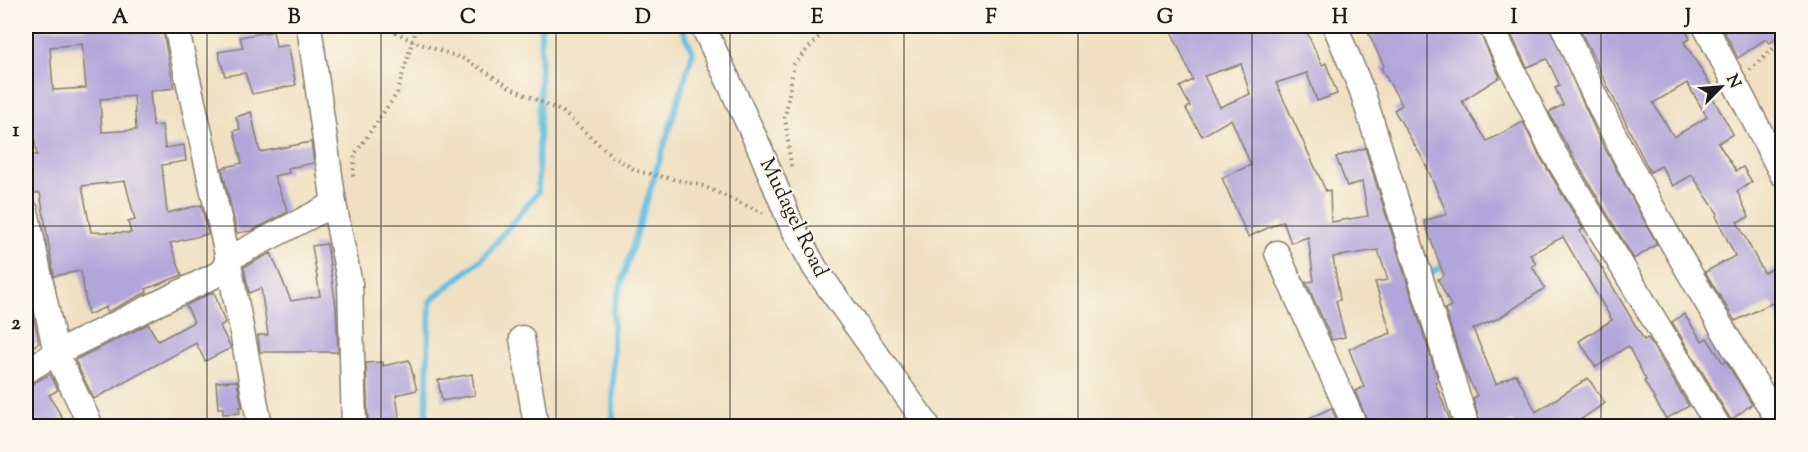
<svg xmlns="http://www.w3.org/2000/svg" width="1808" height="452" font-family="'Sorts Mill Goudy',serif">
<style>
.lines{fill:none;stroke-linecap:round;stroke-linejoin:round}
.stream{stroke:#61bddf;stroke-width:6}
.building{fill:#b1a6d9;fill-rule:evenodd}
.minor-casing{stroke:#867e6e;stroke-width:27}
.path{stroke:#867e6e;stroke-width:4;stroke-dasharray:1.5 4.5;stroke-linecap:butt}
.minor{stroke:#fff;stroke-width:24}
.grid{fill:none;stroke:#1c1c1c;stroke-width:1.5;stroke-opacity:0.55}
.labels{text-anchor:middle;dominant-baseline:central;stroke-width:4.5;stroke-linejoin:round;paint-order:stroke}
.street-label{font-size:21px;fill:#1c1c1c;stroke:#fbf7ec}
.neatline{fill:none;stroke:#1c1c1c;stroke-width:2}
.grid-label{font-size:20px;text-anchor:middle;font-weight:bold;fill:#1c1c1c}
</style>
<rect width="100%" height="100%" fill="#fbf7ec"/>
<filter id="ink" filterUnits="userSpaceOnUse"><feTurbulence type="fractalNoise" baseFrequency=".0167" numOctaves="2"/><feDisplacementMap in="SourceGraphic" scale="12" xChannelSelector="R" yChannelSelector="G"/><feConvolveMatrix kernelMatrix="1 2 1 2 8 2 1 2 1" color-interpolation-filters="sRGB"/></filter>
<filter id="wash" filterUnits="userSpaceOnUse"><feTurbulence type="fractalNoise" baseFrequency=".008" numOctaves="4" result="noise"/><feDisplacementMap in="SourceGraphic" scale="24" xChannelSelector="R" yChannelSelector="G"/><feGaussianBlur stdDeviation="1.35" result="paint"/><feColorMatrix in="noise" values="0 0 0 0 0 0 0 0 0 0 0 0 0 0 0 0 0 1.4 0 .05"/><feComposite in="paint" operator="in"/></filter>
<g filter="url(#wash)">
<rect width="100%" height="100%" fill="#f0e0c1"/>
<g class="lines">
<g class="stream">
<polyline points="1425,275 1448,264"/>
<polyline points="429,426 426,412 430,301 482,259 538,192 541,30 543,26"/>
<polyline points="613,426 613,310 693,52 681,26"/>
</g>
</g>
<g id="blocks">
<g class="building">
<path d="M127,26V30L162,26L174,88L150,91L153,126L162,125L165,148L184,145L186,161L162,165L167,213L201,205L208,234L170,243L182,275L146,289L147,292L107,312L106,307L88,315L81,271L54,276L40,193H33L29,155H37L29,99L26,30ZM82,44L86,88L53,90L50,47ZM134,96L136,130L102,132L100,99ZM125,181L135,220L128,222L131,233L91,232L82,186Z"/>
<path d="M1169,26H1304L1322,65L1326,63L1337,94L1317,101L1307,73L1276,83L1326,191L1330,190L1331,222L1368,216L1362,182L1347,186L1336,157L1365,148L1438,380L1435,382L1452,426H1369L1355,391L1364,387L1349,349L1391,333L1375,282L1388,280L1378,250L1333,257L1340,300L1336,301L1345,337L1332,340L1306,282L1314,281L1308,237L1291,243L1283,221L1248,237L1222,178L1251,165L1231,119L1202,136L1186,109L1190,106L1180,87L1193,80ZM1241,64L1250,94L1220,107L1204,76Z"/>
<polygon points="1365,26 1384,26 1387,32 1397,26 1477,26 1500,77 1462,101 1487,141 1523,122 1539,155 1583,229 1580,231 1644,340 1648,338 1689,406 1666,419 1644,381 1646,380 1628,346 1596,367 1579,341 1612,320 1563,237 1530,254 1536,264 1532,266 1545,288 1499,318 1473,329 1496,384 1516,374 1536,412 1588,378 1605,403 1571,426 1512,426 1515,425 1512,421 1502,426 1481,426 1473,398 1477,396 1464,370 1445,309 1451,306 1438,279 1444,276 1424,221 1447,214 1424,161 1394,110 1402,105 1381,68 1384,66"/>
<polygon points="1507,26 1549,26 1598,136 1657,244 1634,259 1564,141 1549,112 1563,105 1555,88 1560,86 1547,59 1527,67"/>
<path d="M1578,26H1684L1690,39L1684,42L1712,87L1708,89L1733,134L1718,143L1736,171L1743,167L1752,182L1737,191L1749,217L1737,222L1764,273L1778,266L1782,276V326L1772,303L1735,321L1705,272L1735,256L1716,216L1718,214L1692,175L1673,186L1661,166L1650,172ZM1687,83L1707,117L1674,137L1653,103Z"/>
<polygon points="1728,26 1782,26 1782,32 1770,43 1766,39 1738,58 1723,29"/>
<polygon points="273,31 276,47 288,45 296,85 252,94 245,73 225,76 218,52 243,48 240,37"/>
<polygon points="251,112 260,152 311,142 314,163 288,168 289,173 274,176 288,212 251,231 237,233 222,168 242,163 234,131 240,129 236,117"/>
<polygon points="327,244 336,307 338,352 260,352 258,335 268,335 261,288 249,293 244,267 271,253 291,301 320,296 312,246"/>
<polygon points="26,278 39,343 26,350"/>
<polygon points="214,292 225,323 220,326 231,348 205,361 196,343 94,399 75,360 148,324 158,341 194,322 186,305"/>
<polygon points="1684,314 1702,341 1707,338 1723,363 1726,361 1752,404 1731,420 1672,322"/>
<polygon points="409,360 417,390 396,395 400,423 368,426 366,363 383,362 383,366"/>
<polygon points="50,374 58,390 49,395 67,426 26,426 26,387"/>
<polygon points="472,374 475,395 442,401 438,380"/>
<polygon points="237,381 242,407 239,407 240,413 223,414 223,408 218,408 216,382"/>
<polygon points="1331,408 1340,426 1293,426"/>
</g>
</g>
</g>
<g filter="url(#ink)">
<use href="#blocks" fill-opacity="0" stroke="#867e6e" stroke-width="1.5"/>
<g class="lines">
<g class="minor-casing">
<g id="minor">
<polyline points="176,26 228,259 260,426"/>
<polyline points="309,26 334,204 350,284 354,426"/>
<polyline points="703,26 760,149 791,224 815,268 928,426"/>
<polyline points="1335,26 1362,91 1467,426"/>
<polyline points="1491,26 1551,148 1718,426"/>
<path d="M1563,26C1623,166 1702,297 1782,426"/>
<polyline points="1705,26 1782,174"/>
<polyline points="26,211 56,353 91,426"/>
<polyline points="1277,253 1355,426"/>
<polyline points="522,338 536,426"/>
<polyline points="26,371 56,353 222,272 228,259 334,204"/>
</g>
</g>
<g class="path">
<polyline points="385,26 412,41 467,60 511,88 563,112 612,156 637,171 703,186 763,213"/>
<polyline points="1750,70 1782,40"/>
<polyline points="791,166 785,117 794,64 829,26"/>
<polyline points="353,176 355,154 397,93 417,26"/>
</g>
<use href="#minor" class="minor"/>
</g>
</g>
<path class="grid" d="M207,26V426M381,26V426M556,26V426M730,26V426M904,26V426M1078,26V426M1252,26V426M1427,26V426M1601,26V426M26,226H1782"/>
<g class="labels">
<g class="street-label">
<text transform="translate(793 218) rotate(64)">Mudagel Road</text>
</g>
</g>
<rect width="1808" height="452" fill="none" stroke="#fbf7ec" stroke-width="66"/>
<g transform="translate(1721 87) rotate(65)" stroke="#fbf7ec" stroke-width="4.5" paint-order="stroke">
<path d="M0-4.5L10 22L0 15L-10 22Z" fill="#1c1c1c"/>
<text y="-9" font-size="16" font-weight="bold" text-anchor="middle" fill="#1c1c1c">N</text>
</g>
<rect x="33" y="33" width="1742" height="386" class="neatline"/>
<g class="grid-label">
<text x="120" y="23">A</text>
<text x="294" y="23">B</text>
<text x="468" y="23">C</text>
<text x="643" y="23">D</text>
<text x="817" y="23">E</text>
<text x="991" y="23">F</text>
<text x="1165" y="23">G</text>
<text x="1340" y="23">H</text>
<text x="1514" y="23">I</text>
<text x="1688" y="23">J</text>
<text x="16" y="136">1</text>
<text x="16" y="329">2</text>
</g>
</svg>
